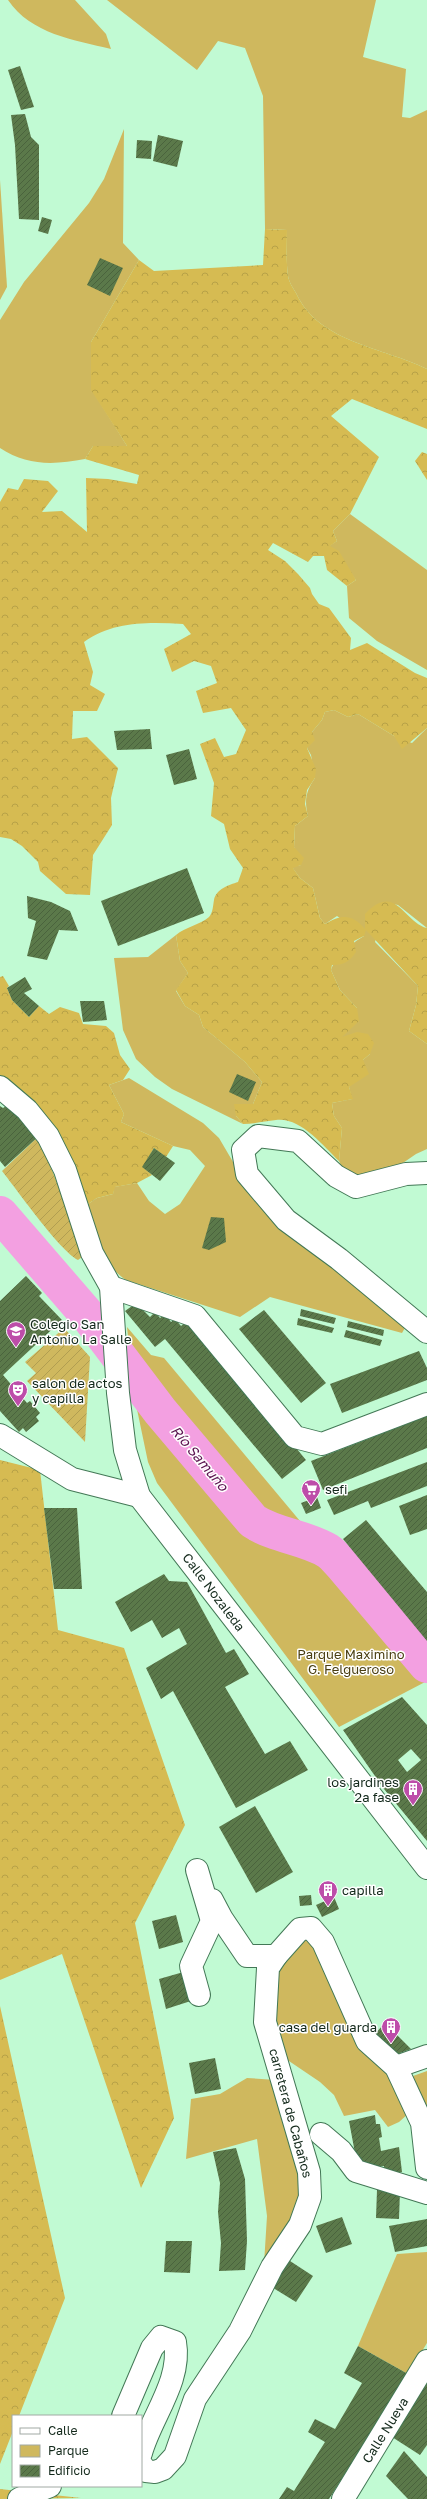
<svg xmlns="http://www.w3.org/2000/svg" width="427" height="2499" font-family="'Golos Text',sans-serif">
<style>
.green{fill:#cfb85e}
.forest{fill:url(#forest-crowns)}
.garden{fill:url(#garden-furrows)}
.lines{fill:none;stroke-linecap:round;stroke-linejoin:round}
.river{stroke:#f3a0e1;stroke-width:36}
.building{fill:url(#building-hatch);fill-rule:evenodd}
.minor-casing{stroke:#437856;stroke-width:24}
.minor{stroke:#fff;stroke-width:22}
.labels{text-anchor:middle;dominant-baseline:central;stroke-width:3;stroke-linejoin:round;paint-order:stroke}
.poi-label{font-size:13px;fill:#13291b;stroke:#fff;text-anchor:start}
.street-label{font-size:13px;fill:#13291b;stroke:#fff}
.park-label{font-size:13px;fill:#493e12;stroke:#fff}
.water-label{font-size:14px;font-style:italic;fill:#5c1551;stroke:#fff}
</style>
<defs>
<pattern id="forest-crowns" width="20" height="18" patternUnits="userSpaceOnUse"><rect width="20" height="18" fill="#d6bb52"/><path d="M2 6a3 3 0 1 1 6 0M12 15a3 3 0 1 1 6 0" fill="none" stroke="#b7a147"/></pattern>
<pattern id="garden-furrows" width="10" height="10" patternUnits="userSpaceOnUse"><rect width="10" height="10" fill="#cfb85e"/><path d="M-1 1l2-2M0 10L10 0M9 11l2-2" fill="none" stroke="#b19e51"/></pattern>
<pattern id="building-hatch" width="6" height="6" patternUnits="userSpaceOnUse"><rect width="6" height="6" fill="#5b794a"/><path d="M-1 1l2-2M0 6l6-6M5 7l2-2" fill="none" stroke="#4a633d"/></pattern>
</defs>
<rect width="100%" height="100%" fill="#c1fad3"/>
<g class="green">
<path d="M8,0H75L106,34L111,49C74,40 31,34 8,0Z"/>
<path d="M107,0H376L363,57L406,69L402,117L410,118L427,110V369C383,347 319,343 296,293C293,288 289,282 288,276C286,262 287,245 287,230L265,229L263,96L245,48L218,41L197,70Z"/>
<path d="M124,129L123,243L139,260L91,342L92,390L127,446H93L85,459C54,465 27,466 0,448V320L24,282L89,203L104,179Z"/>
<polygon points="0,180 7,287 0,300"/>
<polygon points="350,514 427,570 427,670 377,641 349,618 347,586 356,580 329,546 337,541 333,531"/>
<path d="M334,710L348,717L358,714L394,736L412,743L427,728V928L398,905L387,903L375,942L418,986L416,1005L409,1031L427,1044V1149L416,1154L400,1165L364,1180L344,1172L339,1161L342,1128L334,1116L332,1103L352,1099L349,1087L363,1060L370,1054L341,1037L347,1031L357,1008L340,990L331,970C335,957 352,943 364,936L337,916L325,924L320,918L313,888L300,878L292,867L301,865L294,847L295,826L308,816C304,800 306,791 315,778L311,755L307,748L312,732L322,720L325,712Z"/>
<polygon points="176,935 180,961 188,973 176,991 185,1006 199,1015 203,1027 245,1062 262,1082 253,1104 236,1116 243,1124 172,1089 155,1077 136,1059 123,1030 114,958 148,957"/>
<path d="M129,1078L203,1123L219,1138L243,1179L346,1276L406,1326L402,1333L270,1297L240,1317L126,1280C101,1264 95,1232 85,1206L97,1198L113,1194L114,1187L137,1183L149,1201L165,1214L180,1204L205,1166L190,1150L173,1146L121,1122L124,1114L109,1085Z"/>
<polygon points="127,1327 151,1355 164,1358 310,1533 259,1525 132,1374"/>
<polygon points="134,1395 250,1540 310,1548 332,1561 427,1677 427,1681 339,1727 157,1483 148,1462"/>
<polygon points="302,1939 313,1944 383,2061 409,2113 399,2122 388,2127 375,2110 344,2116 334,2095 320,2082 286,2059 278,2034 275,2005 277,1975 286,1955"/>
<polygon points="427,2071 427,2114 413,2076"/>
<polygon points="247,2078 276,2080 303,2170 303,2199 264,2264 267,2216 257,2139 186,2159 191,2099 220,2094"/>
<polygon points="427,2252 427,2343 408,2374 358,2346 397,2254"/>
</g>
<g class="forest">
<path d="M265,229L287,230C287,245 286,261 288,276C289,282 293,288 296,293C319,343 383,347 427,369V429L352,399L331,416L379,457L350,514L333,531L337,541L330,546L339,551L356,580L347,586L327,570L324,556H313L308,562L273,543L268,550L285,561L298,574L310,588L312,594L319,604L329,608L351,638L350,650L367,643L415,673L427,678V728L402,749L394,736L358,714L348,717L334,710L325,712L322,720L312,732L315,740L307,748L316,769L315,778L307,790L305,804L308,816L295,826L294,847L304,858L301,865L293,868L300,878L313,888L320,918L325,924C342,914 352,914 365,929V914C396,881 404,923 427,928V1044L409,1031L416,1005L418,986L366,930L364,936L354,941L356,952C349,962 344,965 332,965L331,970L340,990L357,1008L359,1021L342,1037L357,1032L368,1034L374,1043L370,1054L363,1060L369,1074L349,1087L353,1099L332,1103L334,1116L342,1128L339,1161C323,1146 301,1117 276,1120C265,1121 254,1124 243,1124L236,1116L234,1104H253L262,1082L245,1062L203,1027L199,1015L185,1006L176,990L188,973L180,961L176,935C185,927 200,925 209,917C213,913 213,905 214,900C216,889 229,885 238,882L243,868L230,849L224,824L211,816L214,783L200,744L215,738L224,757L236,754L246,730L231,708L203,713L196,691L217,683L211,666L194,661L172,672L164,649L191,634L183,624C149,622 113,621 84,642L93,672L90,685L105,694L97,711H73L72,739L87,737L118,768L111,798L112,825L93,855L90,895L66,894L40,871L38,862L22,846L11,839L0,837V502L8,488L18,490L24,479L48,481L58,491L42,512L62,511L87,532L86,478L108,479L137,484L139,475L85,459L93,446H127L91,390V342L139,260L154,271L263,265Z"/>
<polygon points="422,452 427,454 427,480 415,461"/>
<polygon points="3,976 9,986 7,988 12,1000 29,1017 39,1006 49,1014 60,1007 79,1013 83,1024 106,1026 114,1033 120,1055 130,1069 123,1080 109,1085 124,1114 121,1122 173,1146 166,1157 154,1148 143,1167 152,1175 137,1183 115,1187 113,1194 97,1198 85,1206 0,1077 0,977"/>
<polygon points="0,1460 40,1470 58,1630 124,1648 185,1825 135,1923 174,2118 141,2188 62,1954 0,1980"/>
<polygon points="0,2006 65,2298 19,2416 13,2416 13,2431 0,2464"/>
<polygon points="0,2489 81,2498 0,2499"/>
</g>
<g class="garden">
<path d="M39,1136L70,1217L82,1257L78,1260C59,1250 18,1191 2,1171Z"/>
<polygon points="64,1328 90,1357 85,1442 27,1381 36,1373 25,1362"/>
</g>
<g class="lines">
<path class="river" d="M0,1214L89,1317L160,1411L253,1521C276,1536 305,1537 328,1551C334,1555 339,1562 344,1567L427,1665"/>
</g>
<g class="building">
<polygon points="20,66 34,107 21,110 8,70"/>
<polygon points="25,114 31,137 39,145 39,220 19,219 15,145 11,115"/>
<polygon points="158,135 183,141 177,167 153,161"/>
<polygon points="137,140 152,141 151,159 136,158"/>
<polygon points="42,217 52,220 48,234 38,231"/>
<polygon points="100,258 123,268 110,296 87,285"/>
<polygon points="150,729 152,749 117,750 114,731"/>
<polygon points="189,749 197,779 174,785 166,755"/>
<polygon points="187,868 204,913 118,946 101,901"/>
<polygon points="27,896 51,902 70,911 78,931 59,930 47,960 27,956 36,921 28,918"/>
<polygon points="25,977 32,989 24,993 39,1006 29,1017 12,1000 7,988"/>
<polygon points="80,1001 104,1001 107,1020 83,1022"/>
<polygon points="237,1074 256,1082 248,1101 229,1092"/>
<polygon points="0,1106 3,1108 6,1106 39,1136 5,1167 0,1161"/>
<polygon points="154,1148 175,1163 160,1181 142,1167"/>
<polygon points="211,1217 224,1218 226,1242 209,1250 202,1248"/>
<polygon points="26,1276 42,1293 39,1296 62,1320 3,1375 27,1403 30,1401 40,1413 36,1417 39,1421 26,1432 23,1428 19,1432 0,1411 0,1301"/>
<polygon points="132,1306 143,1310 150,1317 155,1312 160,1318 165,1314 171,1322 175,1319 181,1326 189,1319 306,1460 282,1479 165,1339 155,1347 125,1311"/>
<polygon points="301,1309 336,1318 334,1324 300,1316"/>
<polygon points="264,1310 326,1383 301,1403 239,1329"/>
<polygon points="298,1318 334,1328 332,1333 297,1325"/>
<polygon points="348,1321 384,1330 383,1336 347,1327"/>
<polygon points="346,1330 382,1340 380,1346 344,1337"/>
<polygon points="419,1351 427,1368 427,1380 342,1413 330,1384"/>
<polygon points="427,1416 427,1448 323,1490 311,1461"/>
<polygon points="427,1462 427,1486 371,1508 368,1501 334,1515 327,1500"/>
<polygon points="427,1495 427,1529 410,1535 399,1506"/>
<polygon points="317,1497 321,1508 306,1514 301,1503"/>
<polygon points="44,1508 77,1508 82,1589 54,1589"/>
<polygon points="366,1520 427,1592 427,1641 343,1539"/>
<polygon points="164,1574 169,1581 187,1582 226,1653 234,1649 249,1674 225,1687 265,1754 290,1741 308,1770 236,1808 173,1691 161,1699 146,1668 187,1644 179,1628 162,1638 152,1620 131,1632 115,1602"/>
<path d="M402,1697L427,1725V1841L384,1789L343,1730ZM411,1749L421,1760L407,1772L398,1760Z"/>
<polygon points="255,1806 293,1872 256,1893 219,1827"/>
<polygon points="311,1895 312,1905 300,1906 299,1896"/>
<polygon points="334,1897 339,1909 322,1917 316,1905"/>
<polygon points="176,1915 183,1942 159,1949 152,1921"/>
<polygon points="187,1971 197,1999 166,2009 159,1979"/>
<polygon points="385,2023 411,2049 392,2056 371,2038"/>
<polygon points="215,2058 221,2089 195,2094 189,2063"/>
<polygon points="375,2115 376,2124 380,2124 382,2137 379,2138 381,2151 399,2147 402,2172 384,2175 384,2166 358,2169 349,2121"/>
<polygon points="236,2148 245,2179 247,2241 245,2270 219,2271 221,2243 218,2212 220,2183 213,2152"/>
<polygon points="377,2190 400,2191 399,2219 376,2218"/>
<polygon points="342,2217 352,2244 326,2253 316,2226"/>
<polygon points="427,2219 427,2246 395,2252 389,2226"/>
<polygon points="166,2241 192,2241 190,2273 164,2272"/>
<polygon points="287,2259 313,2276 296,2302 270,2286"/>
<polygon points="358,2346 408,2374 329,2499 279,2499 287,2487 294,2491 325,2442 308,2432 315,2419 335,2429 362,2383 344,2373"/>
<polygon points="427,2380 427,2445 420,2455 392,2437"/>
<polygon points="404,2451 427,2477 427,2499 408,2499 386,2476"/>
</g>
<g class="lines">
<g class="minor-casing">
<g id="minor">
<polyline points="0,1087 27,1110 48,1136 65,1170 92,1253 111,1287 118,1393 125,1450 139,1496 427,1868"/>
<polyline points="427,1173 406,1174 356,1187 336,1176 298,1141 258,1136 243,1150 247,1174 286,1220 339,1259 427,1332"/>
<polyline points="111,1287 195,1316 295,1437 322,1444 427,1404"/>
<polyline points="0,1435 72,1479 139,1496"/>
<polyline points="197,1870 212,1921 191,1966 199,1995"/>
<polyline points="212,1900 222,1919 247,1956 276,1956"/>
<polyline points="396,2067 427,2056"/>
<polyline points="321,2134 341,2151 356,2171 427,2193"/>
<path d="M123,2416L152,2348L161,2337L175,2342C182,2381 151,2417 141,2453"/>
<polyline points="141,2464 146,2471 155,2472 163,2469 175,2456 195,2399 240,2331 272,2267 300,2225 310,2197 309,2172 265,2022 268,1968 276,1956 300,1929 311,1928 323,1942 367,2041 396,2067 422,2123 427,2168"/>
<polyline points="19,2499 50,2486"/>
<polyline points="343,2499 427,2361"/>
</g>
</g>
<use href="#minor" class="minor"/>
</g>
<defs>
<g id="school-pin" transform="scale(1)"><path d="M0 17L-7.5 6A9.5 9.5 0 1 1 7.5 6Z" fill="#bd4da9" stroke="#fff"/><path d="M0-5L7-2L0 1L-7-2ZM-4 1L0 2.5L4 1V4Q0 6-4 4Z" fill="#fff"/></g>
<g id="theatre-pin" transform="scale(1)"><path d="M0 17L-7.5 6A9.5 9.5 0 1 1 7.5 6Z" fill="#bd4da9" stroke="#fff"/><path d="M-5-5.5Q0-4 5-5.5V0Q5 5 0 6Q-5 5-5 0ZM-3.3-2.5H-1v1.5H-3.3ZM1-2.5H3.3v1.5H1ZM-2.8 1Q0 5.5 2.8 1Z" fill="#fff"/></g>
<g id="supermarket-pin" transform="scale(1)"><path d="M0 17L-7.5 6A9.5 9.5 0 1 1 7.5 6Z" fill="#bd4da9" stroke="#fff"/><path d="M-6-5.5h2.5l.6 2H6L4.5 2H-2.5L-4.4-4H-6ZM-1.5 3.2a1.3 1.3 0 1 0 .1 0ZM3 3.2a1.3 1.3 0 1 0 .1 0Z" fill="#fff"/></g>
<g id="building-pin" transform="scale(1)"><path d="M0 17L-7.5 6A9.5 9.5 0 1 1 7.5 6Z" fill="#bd4da9" stroke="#fff"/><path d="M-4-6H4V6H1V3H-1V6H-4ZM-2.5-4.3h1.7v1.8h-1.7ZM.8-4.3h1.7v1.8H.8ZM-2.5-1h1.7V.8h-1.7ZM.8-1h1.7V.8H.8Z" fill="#fff"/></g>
</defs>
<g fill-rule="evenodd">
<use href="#school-pin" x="16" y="1331"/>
<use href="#theatre-pin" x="18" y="1390"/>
<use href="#supermarket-pin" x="311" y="1489"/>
<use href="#building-pin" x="413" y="1789"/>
<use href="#building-pin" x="328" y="1890"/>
<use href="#building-pin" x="391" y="2027"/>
</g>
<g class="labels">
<g class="poi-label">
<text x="30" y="1324">Colegio San<tspan x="30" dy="15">Antonio La Salle</tspan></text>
<text x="32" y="1383">salon de actos<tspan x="32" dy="15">y capilla</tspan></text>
<text x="325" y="1489">sefi</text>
<text x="399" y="1782" text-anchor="end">los jardines<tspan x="399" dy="15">2ª fase</tspan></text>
<text x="342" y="1890">capilla</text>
<text x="377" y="2027" text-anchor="end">casa del guarda</text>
</g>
<g class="street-label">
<text transform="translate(214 1592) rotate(53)">Calle Nozaleda</text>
<text transform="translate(291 2113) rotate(75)">carretera de Cabaños</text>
<text transform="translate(385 2430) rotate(-58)">Calle Nueva</text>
</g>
<g class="park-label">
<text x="351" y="1654">Parque Maximino<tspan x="351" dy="15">G. Felgueroso</tspan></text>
</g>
<g class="water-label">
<text transform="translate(200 1458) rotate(50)">Río Samuño</text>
</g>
</g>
<rect x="12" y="2415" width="130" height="72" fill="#ffffff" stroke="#a1a9a4"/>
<rect x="20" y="2428" width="20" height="6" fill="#ffffff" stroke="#a1a9a4"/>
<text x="48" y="2435" font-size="12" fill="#13291b">Calle</text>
<rect x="20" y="2445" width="20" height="12" fill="#cfb85e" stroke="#a1a9a4"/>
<text x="48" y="2455" font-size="12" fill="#13291b">Parque</text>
<rect x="20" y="2465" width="20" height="12" fill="url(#building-hatch)" stroke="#a1a9a4"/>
<text x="48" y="2475" font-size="12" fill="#13291b">Edificio</text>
</svg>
